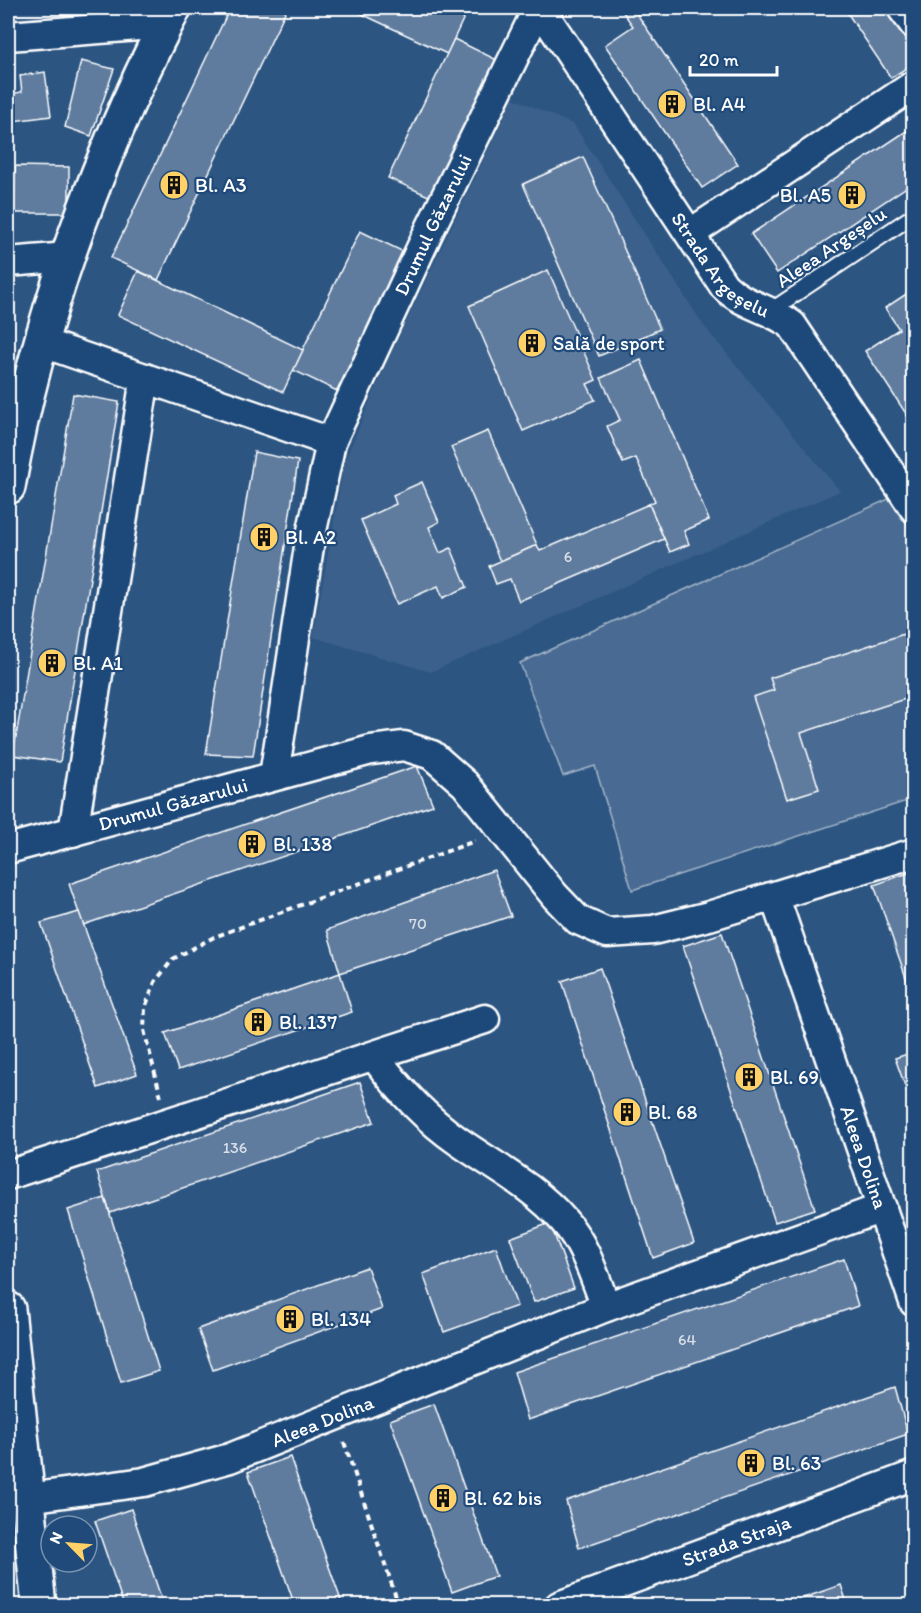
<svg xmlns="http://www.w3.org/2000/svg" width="921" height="1613" font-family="Itim,sans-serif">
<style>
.built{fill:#3b618b}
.green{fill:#486b92;stroke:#a4b5c8;stroke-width:1.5}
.building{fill:#5e7c9f;stroke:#fff;stroke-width:1.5}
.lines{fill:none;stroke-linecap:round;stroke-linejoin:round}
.service-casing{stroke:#fff;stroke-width:18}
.minor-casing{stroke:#fff;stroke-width:33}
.tertiary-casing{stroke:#fff;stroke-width:38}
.path{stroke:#fff;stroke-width:4;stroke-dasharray:6 4.5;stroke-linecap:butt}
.service{stroke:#1f4a7a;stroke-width:14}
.minor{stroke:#1f4a7a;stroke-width:28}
.tertiary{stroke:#1f4a7a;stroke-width:33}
.labels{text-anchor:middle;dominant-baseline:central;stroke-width:4.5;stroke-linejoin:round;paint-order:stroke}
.number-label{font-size:16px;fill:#d7dee7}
.poi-label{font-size:20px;fill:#fff;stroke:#1f4a7a;text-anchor:start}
.street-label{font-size:20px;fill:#fff;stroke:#1f4a7a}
</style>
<rect width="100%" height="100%" fill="#2c5582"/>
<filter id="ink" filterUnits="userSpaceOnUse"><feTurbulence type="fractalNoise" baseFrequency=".0167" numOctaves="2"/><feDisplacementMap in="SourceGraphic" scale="12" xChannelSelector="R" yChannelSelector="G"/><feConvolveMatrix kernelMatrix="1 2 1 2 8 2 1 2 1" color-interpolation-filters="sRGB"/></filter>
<g filter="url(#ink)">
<polygon class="built" points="513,98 574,125 704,326 840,491 431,672 313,637 345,460 387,362"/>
<polygon class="green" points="891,498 913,534 913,799 632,890 595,766 563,776 520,663"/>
<g class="building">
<polygon points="230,8 287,8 158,280 111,258"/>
<polygon points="349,8 454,8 466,13 447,54"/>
<polygon points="620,8 647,8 637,14 738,164 702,188 605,45 633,26"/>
<polygon points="844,8 887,8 914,47 914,63 891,78"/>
<polygon points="454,39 499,61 433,198 388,178"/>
<polygon points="81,61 114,69 91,136 65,127"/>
<polygon points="45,72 51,116 13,121 10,94 22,92 20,76"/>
<polygon points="914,126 914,182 777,273 751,234"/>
<polygon points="583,157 660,329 599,356 523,184"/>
<polygon points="15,166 69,167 69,213 14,213"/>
<polygon points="360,231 404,252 337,391 293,370"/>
<polygon points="548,270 596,380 587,384 595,400 523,431 469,306"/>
<polygon points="138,271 303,350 283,392 118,315"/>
<polygon points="914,289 914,338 911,340 914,344 914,426 865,351 899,329 885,308"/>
<polygon points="641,360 709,520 684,531 689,544 670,552 649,504 655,501 636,458 623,463 607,426 620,420 601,378"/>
<polygon points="73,394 119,402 60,762 13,755"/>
<polygon points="488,431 537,545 500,561 451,447"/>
<polygon points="254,452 298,461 253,756 206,754"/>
<polygon points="422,482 439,522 429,527 440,553 451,548 467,587 443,598 438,586 397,604 361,520 396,504 393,495"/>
<polygon points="649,504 664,539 519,601 510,579 496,584 489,566 537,545 540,551"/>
<polygon points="910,632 914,642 914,696 801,733 819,789 787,799 753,697 774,690 770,678"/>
<polygon points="417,766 433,805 83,925 69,884"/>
<polygon points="494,870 511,916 340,973 327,930"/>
<polygon points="914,871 914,1001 874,885"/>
<polygon points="79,912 137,1074 98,1088 41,923"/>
<polygon points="722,933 815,1209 775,1222 683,946"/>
<polygon points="600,968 694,1243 653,1258 562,981"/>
<polygon points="340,973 352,1012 178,1070 165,1033"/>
<polygon points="914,1052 914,1111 895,1058"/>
<polygon points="360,1082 374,1122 110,1213 97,1172"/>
<polygon points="105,1198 159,1371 121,1383 68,1210"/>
<polygon points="550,1223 574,1288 534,1302 510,1238"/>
<polygon points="496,1247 517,1306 444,1332 423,1274"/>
<polygon points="844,1259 858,1306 528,1420 514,1372"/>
<polygon points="367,1267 382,1309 213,1370 198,1329"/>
<polygon points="895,1387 908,1434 579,1548 566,1501"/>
<polygon points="434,1404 496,1576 452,1592 390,1420"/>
<polygon points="290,1457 343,1606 295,1606 248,1472"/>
<polygon points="131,1509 164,1606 124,1606 95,1521"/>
<polygon points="841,1585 848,1606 780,1606"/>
</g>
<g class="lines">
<g class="service-casing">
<polyline id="service" points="770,311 914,215"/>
</g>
<g class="minor-casing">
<g id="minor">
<path id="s1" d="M540,8L724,286C744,306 770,308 792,325L914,508"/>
<polyline points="902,8 914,24"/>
<polyline points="8,36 165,24"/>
<polyline points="691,233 914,85"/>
<polyline points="8,262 68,257"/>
<polyline points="40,342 331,442"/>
<path id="s2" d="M274,776L310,540L331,442L429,231L538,8"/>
<polyline points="73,832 145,378"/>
<path id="s3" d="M8,849L371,750L404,746L432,755L465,784L555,896L578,920L607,933L653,930L709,916L914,853"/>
<path id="s4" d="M775,898L914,1302"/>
<path d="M375,1057C399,1090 425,1118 458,1141C495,1167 535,1187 564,1221C585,1244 595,1278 606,1307"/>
<polyline points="8,1175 485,1019"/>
<path id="s5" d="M28,1498L144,1482L230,1458L606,1307L882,1208"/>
<path id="s6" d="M559,1606L914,1475"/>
</g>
</g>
<g class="tertiary-casing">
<g id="tertiary">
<path d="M8,487C37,321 97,158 174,8"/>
<polyline points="8,1309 39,1606"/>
</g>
</g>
<g class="path">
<polyline points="161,1097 144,1030 145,1008 155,982 173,959 214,937 475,841"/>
<polyline points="344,1442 399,1606"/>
</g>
<use href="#service" class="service"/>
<use href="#minor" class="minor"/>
<use href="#tertiary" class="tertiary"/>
</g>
</g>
<defs>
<g id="building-disc" transform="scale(1.5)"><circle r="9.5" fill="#ffd166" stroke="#1f4a7a"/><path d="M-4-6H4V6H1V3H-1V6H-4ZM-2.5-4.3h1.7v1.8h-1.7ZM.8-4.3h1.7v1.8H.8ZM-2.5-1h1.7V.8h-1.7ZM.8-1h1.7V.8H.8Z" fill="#111"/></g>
</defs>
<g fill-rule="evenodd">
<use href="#building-disc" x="672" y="104"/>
<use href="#building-disc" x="174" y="185"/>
<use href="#building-disc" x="852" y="195"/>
<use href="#building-disc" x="532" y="343"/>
<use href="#building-disc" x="264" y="537"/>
<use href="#building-disc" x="52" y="663"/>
<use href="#building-disc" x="252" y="844"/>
<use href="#building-disc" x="258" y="1022"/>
<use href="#building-disc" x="749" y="1077"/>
<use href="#building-disc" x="627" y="1112"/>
<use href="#building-disc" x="290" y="1319"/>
<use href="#building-disc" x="751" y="1463"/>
<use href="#building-disc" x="443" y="1498"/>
</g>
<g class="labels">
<g class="number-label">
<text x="568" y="556">6</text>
<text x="418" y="923">70</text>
<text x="235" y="1147">136</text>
<text x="687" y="1339">64</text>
</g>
<g class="poi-label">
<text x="693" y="104">Bl. A4</text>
<text x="195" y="185">Bl. A3</text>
<text x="831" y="195" text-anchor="end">Bl. A5</text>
<text x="553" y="343">Sală de sport</text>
<text x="285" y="537">Bl. A2</text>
<text x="73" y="663">Bl. A1</text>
<text x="273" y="844">Bl. 138</text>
<text x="279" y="1022">Bl. 137</text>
<text x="770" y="1077">Bl. 69</text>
<text x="648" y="1112">Bl. 68</text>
<text x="311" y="1319">Bl. 134</text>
<text x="772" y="1463">Bl. 63</text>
<text x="464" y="1498">Bl. 62 bis</text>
</g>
<g class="street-label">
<text stroke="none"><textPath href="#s2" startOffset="579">Drumul Găzarului</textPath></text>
<text transform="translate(831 247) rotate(-34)">Aleea Argeșelu</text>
<text stroke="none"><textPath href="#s1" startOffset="316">Strada Argeșelu</textPath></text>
<text stroke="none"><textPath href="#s3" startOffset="171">Drumul Găzarului</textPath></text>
<text stroke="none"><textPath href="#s4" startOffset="274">Aleea Dolina</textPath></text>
<text stroke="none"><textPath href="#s5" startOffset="306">Aleea Dolina</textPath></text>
<text stroke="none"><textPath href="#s6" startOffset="189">Strada Straja</textPath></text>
</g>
</g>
<rect width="921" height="1613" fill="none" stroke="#1f4a7a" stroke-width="30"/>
<rect x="15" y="15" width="891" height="1583" fill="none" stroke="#fff" stroke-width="2" filter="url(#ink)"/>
<g transform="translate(69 1544) rotate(295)"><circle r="28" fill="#1f4a7a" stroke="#7992af" stroke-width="1.5"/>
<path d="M0-4.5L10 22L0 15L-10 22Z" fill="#ffd166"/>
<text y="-9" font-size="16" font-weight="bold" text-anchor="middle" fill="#ffffff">N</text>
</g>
<path d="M690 66v9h87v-9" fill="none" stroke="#ffffff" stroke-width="3"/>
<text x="699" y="66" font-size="18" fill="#ffffff" stroke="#1f4a7a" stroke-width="4.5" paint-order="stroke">20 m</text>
</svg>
